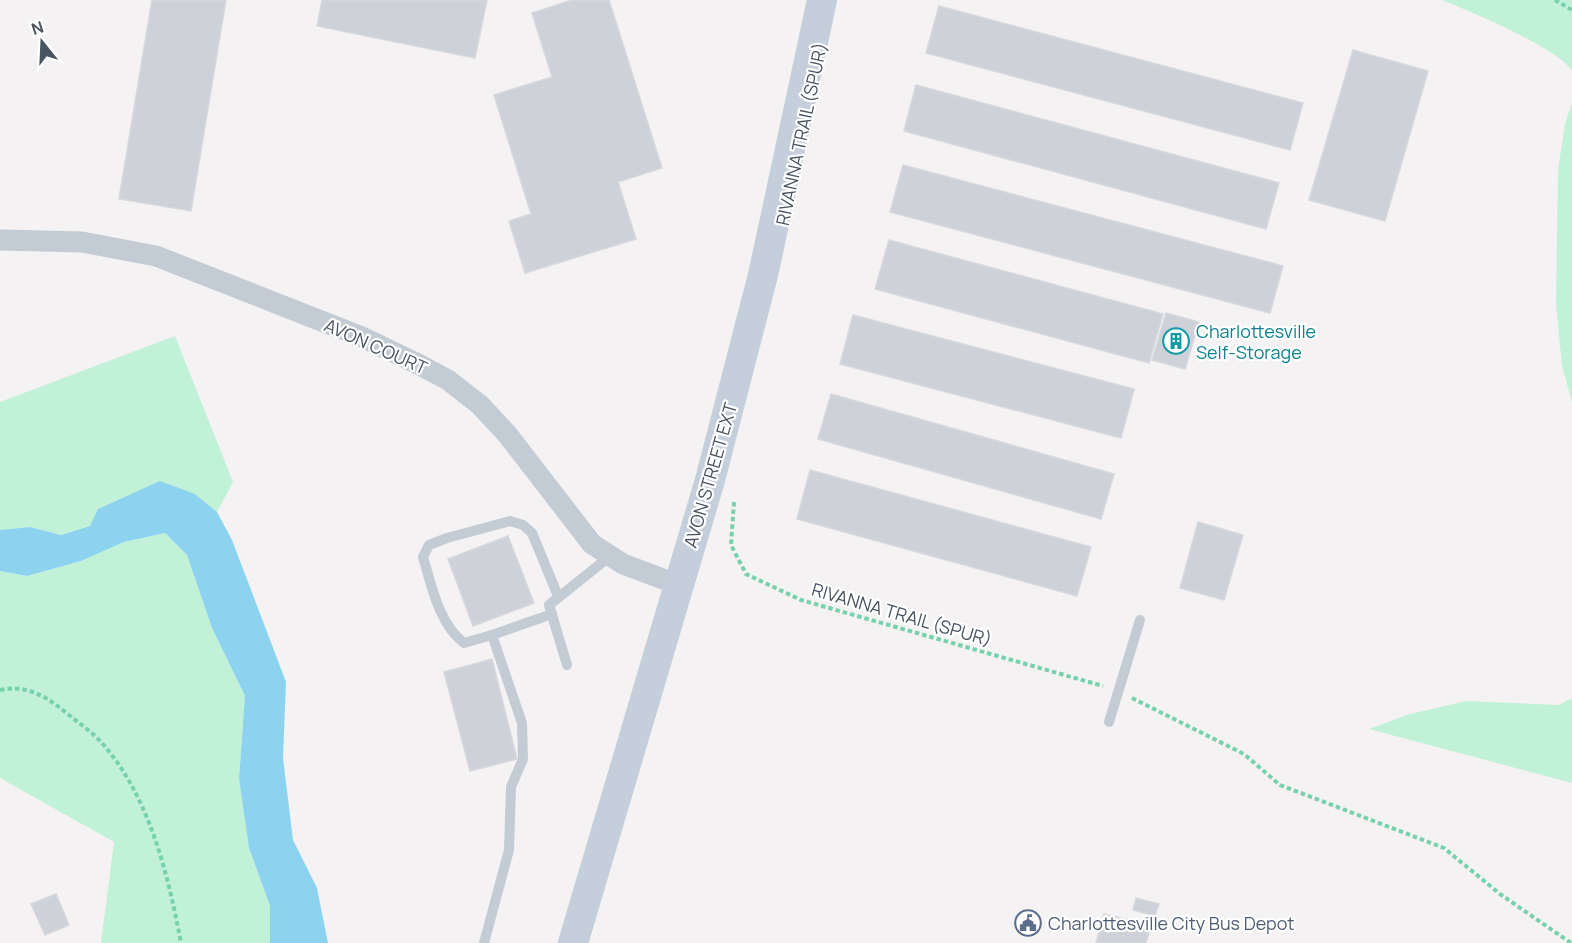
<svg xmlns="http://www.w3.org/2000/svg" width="1572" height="943" font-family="Manrope,sans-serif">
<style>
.green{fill:#c1f2d8}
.water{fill:#8dd3f0}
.building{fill:#ced1d7;stroke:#d6d8de;stroke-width:1.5}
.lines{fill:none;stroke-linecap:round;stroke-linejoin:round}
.path{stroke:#77d1ac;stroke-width:4;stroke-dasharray:4.5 3;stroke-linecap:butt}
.lane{stroke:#c3cbd4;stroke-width:10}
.street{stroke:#c3cbd4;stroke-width:21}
.secondary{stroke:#c5cedb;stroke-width:30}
.labels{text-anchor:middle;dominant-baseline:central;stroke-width:4.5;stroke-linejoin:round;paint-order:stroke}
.street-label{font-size:18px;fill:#495461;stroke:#fff}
.culture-label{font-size:18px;fill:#0d838f;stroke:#fff;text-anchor:start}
.service-label{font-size:18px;fill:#4e5e75;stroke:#fff;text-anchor:start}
</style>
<rect width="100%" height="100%" fill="#f4f2f2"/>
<g class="green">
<path d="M1442,0H1572V71C1559,48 1469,11 1442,0Z"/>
<polygon points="1572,103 1572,402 1562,366 1556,304 1558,170 1565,124"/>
<polygon points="175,336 233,482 217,512 195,494 61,535 30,527 0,530 0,402"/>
<polygon points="165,533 187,555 212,628 245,696 239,779 249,848 270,906 270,943 101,943 114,842 0,778 0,571 27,576 81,561 124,542"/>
<polygon points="1572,698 1572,783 1369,729 1410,714 1466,701 1559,705"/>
</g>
<polygon class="water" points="160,481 195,494 217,512 232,540 286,682 283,758 293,840 317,888 328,943 270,943 270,906 249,848 239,779 245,696 212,628 187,555 165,533 124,542 81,561 27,576 0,571 0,530 30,527 61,535 90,526 98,509"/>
<g class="building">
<polygon points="152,0 226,0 191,211 119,199"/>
<polygon points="322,0 487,0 475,58 317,26"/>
<polygon points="572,0 609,0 662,168 618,182 636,239 525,273 509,221 531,214 494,95 552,77 532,13"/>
<polygon points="939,6 1303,103 1290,150 926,53"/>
<polygon points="1353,50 1428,71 1385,221 1309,200"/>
<polygon points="916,85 1279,183 1266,229 904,131"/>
<polygon points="903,165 1283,266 1270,313 890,212"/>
<polygon points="889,240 1163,314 1149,363 875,289"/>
<polygon points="1166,313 1199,322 1185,369 1152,360"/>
<polygon points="853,315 1134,389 1121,438 840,364"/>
<polygon points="831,394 1114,474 1101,519 818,439"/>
<polygon points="810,470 1091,547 1077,596 797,519"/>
<polygon points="1198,522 1243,535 1224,600 1180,588"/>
<polygon points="508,536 534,603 473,626 448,559"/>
<polygon points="492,659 517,759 470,771 444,672"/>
<polygon points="56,894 69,925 45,935 31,904"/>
<polygon points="1136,898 1159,904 1155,916 1133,910"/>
<polygon points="1104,914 1151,925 1146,943 1096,943"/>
</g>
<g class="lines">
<g class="path">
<polyline points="1555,0 1572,10"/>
<polyline points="734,502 731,545 746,574 801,600 1103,686"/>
<path d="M0,690C29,684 48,698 69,715C80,724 92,732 101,742C149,795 168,874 181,943"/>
<polyline points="1132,698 1244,754 1280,785 1444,848 1500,894 1571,943"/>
</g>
<g class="lane">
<path d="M492,635L464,643C439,624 432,587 423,557L429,545L447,538L510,521L523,525L532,533L558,596"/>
<polyline points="567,665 549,605 609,557"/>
<polyline points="1109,722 1140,620"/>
<polyline points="484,943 509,850 511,787 523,759 522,723 492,635 552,614"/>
</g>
<polyline class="street" points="0,240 82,242 156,256 362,337 420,365 448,380 480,405 507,434 592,544 623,564 679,585"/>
<polyline class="secondary" points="573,943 710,480 763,275 822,0"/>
</g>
<defs>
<g id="building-ring" transform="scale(1.35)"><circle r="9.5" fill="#fff" stroke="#0f9aa8" stroke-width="1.5"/><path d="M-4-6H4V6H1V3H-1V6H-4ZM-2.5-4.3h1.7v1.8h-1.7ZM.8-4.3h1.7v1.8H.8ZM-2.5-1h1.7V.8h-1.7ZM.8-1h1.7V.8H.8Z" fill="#0f9aa8"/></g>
<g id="civic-ring" transform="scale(1.35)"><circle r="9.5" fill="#fff" stroke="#5c6f8a" stroke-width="1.5"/><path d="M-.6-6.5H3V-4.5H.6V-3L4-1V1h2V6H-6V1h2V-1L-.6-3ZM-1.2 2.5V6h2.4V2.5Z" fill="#5c6f8a"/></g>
</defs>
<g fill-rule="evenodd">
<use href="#building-ring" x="1176" y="341"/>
<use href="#civic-ring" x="1028" y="923"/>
</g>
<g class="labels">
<g class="street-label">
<text transform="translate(801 134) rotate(-78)">RIVANNA TRAIL (SPUR)</text>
<text transform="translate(376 346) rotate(24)">AVON COURT</text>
<text transform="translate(710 475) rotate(-74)">AVON STREET EXT</text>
<text transform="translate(902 614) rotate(16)">RIVANNA TRAIL (SPUR)</text>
</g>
<g class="culture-label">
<text x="1196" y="331">Charlottesville<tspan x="1196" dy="21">Self-Storage</tspan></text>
</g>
<g class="service-label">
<text x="1048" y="923">Charlottesville City Bus Depot</text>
</g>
</g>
<g transform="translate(42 42) rotate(342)" stroke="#ffffff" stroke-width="4.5" paint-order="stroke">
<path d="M0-4.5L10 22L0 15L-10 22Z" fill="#495461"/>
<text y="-9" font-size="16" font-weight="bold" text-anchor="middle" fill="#495461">N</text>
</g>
</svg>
